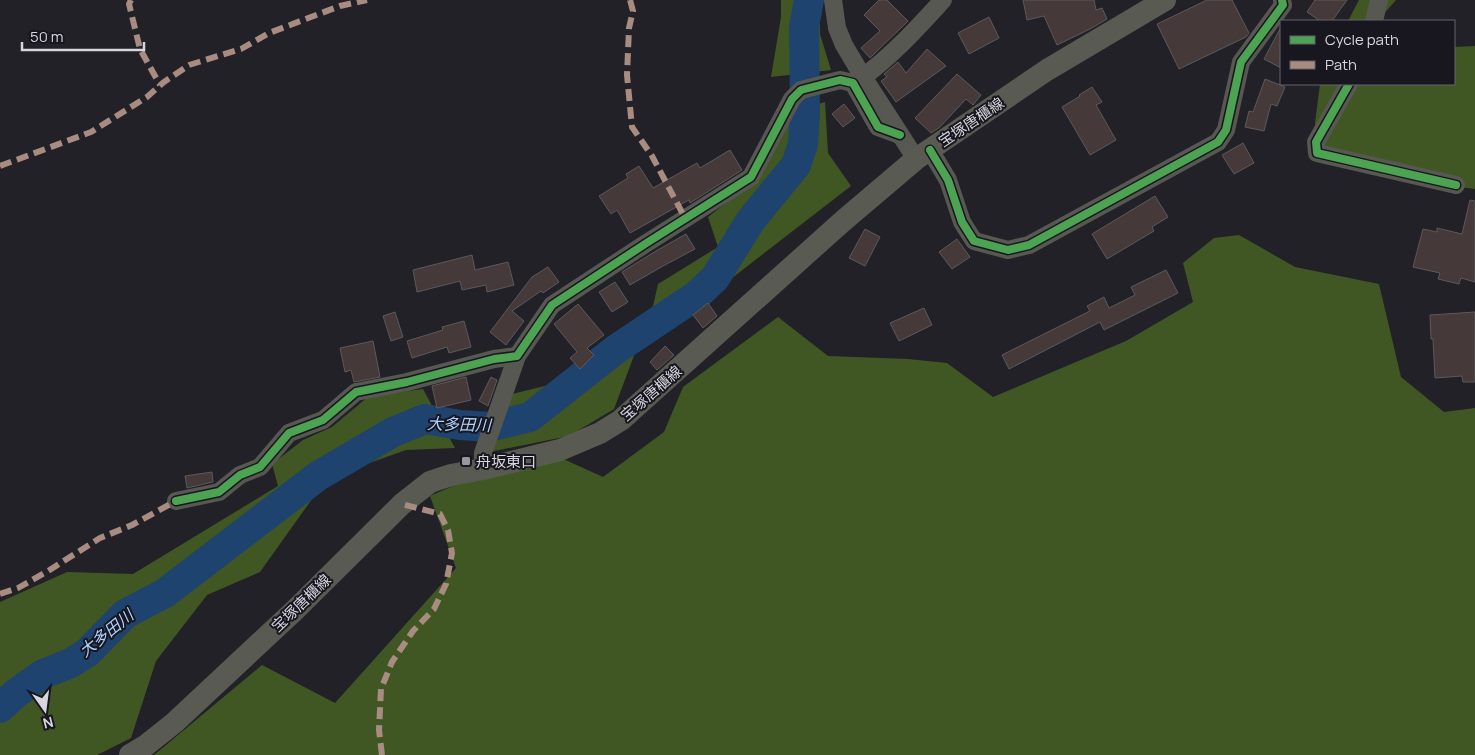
<svg xmlns="http://www.w3.org/2000/svg" width="1475" height="755" font-family="Manrope,'Noto Sans JP',sans-serif">
<style>
.forest{fill:#405724}
.lines{fill:none;stroke-linecap:round;stroke-linejoin:round}
.river{stroke:#1d436e;stroke-width:30}
.building{fill:#46393a;stroke:#5c595b}
.minor{stroke:#575851;stroke-width:18}
.major{stroke:#595a52;stroke-width:22}
.quiet{stroke:#a88b81;stroke-width:6;stroke-dasharray:12 6;stroke-linecap:butt}
.cycleway-casing{stroke:#18161f;stroke-width:11}
.cycleway{stroke:#4ca352;stroke-width:8}
.poi-dot{fill:#98979d;stroke:#18161f;stroke-width:2}
.labels{text-anchor:middle;dominant-baseline:central;stroke-width:4;stroke-linejoin:round;paint-order:stroke}
.street-label{font-size:15px;fill:#d7d6dd;stroke:#18161f}
.poi-label{font-size:15px;fill:#d7d6dd;stroke:#18161f;text-anchor:start}
.water-label{font-size:16px;font-style:italic;fill:#aed2fe;stroke:#18161f}
</style>
<rect width="100%" height="100%" fill="#222127"/>
<g class="forest">
<polygon points="781,0 820,0 820,34 831,70 771,77 781,17"/>
<polygon points="1359,0 1396,0 1380,18 1380,21 1348,21"/>
<polygon points="1475,46 1475,189 1451,186 1324,158 1315,123 1320,84 1454,84 1454,47"/>
<polygon points="825,102 828,153 851,186 635,353 614,409 569,436 484,453 512,394 549,385 570,382 613,346 622,334 653,306 658,284 718,247 708,217 762,175 794,111"/>
<polygon points="1239,235 1295,267 1379,284 1401,377 1444,412 1475,408 1475,755 154,755 262,665 335,703 456,568 430,496 492,469 561,458 603,477 664,432 683,387 778,317 828,356 908,359 947,363 993,397 1126,341 1193,302 1183,263 1214,238"/>
<polygon points="423,389 455,448 406,450 327,478 260,572 207,595 156,661 131,738 97,755 0,755 0,602 67,572 133,574 278,486 272,464 303,440 332,427 369,396"/>
</g>
<g class="lines">
<polyline class="river" points="0,708 15,694 43,674 71,663 88,652 125,614 165,593 318,476 393,432 425,419 460,425 489,427 530,417 615,350 697,295 715,278 751,220 796,165 803,144 805,113 804,27 809,0"/>
</g>
<g class="building">
<polygon points="879,0 887,0 908,21 870,58 861,48 880,31 864,15"/>
<polygon points="1023,0 1094,0 1096,10 1102,8 1107,19 1090,29 1057,45 1044,16 1027,20"/>
<polygon points="1207,0 1232,0 1249,33 1246,37 1179,69 1157,24"/>
<polygon points="1315,0 1347,0 1332,21 1320,21 1307,12"/>
<polygon points="989,17 999,38 969,54 958,33"/>
<polygon points="1281,27 1281,68 1264,59"/>
<polygon points="927,49 946,66 896,102 881,81 887,77 884,74 898,62 906,73"/>
<polygon points="957,74 981,95 973,105 966,99 940,127 931,133 915,118"/>
<polygon points="1265,79 1285,87 1277,106 1271,104 1264,131 1245,127 1249,111 1253,112"/>
<polygon points="1092,87 1102,102 1096,105 1116,140 1090,155 1062,107 1080,96 1079,95"/>
<polygon points="844,104 855,118 843,127 832,114"/>
<polygon points="1243,143 1254,163 1234,174 1222,155"/>
<polygon points="730,150 742,170 690,203 689,200 630,233 617,210 611,214 599,196 628,178 626,174 639,166 653,188 697,163 700,168"/>
<polygon points="1155,196 1168,217 1152,227 1154,231 1107,259 1092,234"/>
<polygon points="1470,200 1475,201 1475,282 1461,278 1459,284 1438,279 1440,273 1413,267 1423,229 1437,232 1437,228 1462,234"/>
<polygon points="865,229 880,237 865,266 849,258"/>
<polygon points="686,234 695,249 663,266 630,285 622,272 656,251"/>
<polygon points="957,239 970,257 952,269 939,252"/>
<polygon points="472,255 475,270 508,262 514,285 487,292 486,285 462,290 460,281 417,292 413,270"/>
<polygon points="548,267 559,282 543,293 541,291 512,311 524,321 506,345 490,332 532,277"/>
<polygon points="1166,270 1178,293 1104,330 1100,322 1009,369 1002,355 1090,311 1087,306 1104,297 1109,308 1135,295 1131,287"/>
<polygon points="615,282 628,302 612,312 599,292"/>
<polygon points="708,303 717,316 703,328 693,315"/>
<polygon points="578,304 604,335 587,348 594,355 580,369 570,358 577,352 554,324"/>
<polygon points="924,308 932,325 899,341 890,323"/>
<polygon points="395,312 403,337 391,341 383,316"/>
<polygon points="1475,312 1475,382 1463,382 1462,376 1435,378 1433,339 1431,339 1430,315"/>
<polygon points="464,321 471,347 449,353 447,347 412,358 407,341 443,330 442,327"/>
<polygon points="373,341 380,377 354,382 351,370 345,372 340,348"/>
<polygon points="665,346 674,355 657,370 650,362"/>
<polygon points="466,377 471,400 437,408 432,386"/>
<polygon points="491,377 497,380 488,406 479,401"/>
<polygon points="212,472 213,482 187,488 185,476"/>
</g>
<g class="lines">
<g class="minor">
<polyline points="833,0 837,28 844,45 863,77 916,159"/>
<polyline points="1374,21 1379,0"/>
<path d="M863,77C893,55 918,27 943,0"/>
<polyline points="1349,84 1316,142 1317,153 1456,185"/>
<polyline points="930,150 948,180 962,222 974,241 1008,250 1029,245 1218,142 1226,130 1241,62 1283,5 1282,0"/>
<polyline points="483,469 483,453 517,356"/>
<polyline points="176,501 219,492 240,475 260,467 289,433 323,420 356,392 407,382 494,359 517,356 552,305 645,244 751,177 792,99 801,90 840,80 853,83 878,127 900,135"/>
</g>
<polyline class="major" points="130,755 145,746 174,723 295,610 402,504 430,482 451,475 483,469 560,450 600,433 621,420 843,221 916,159 1047,70 1165,0"/>
<g class="quiet">
<polyline points="131,0 129,4 140,49 160,85"/>
<polyline points="630,0 633,11 629,28 627,75 632,127 652,156 685,218"/>
<polyline points="0,166 91,132 147,97 164,82 189,65 241,49 269,33 340,6 367,0"/>
<polyline points="0,594 18,588 48,571 100,538 132,525 176,501"/>
<polyline points="382,755 379,730 381,689 392,662 413,631 434,609 446,584 452,553 448,530 440,514 402,504"/>
</g>
<g class="cycleway-casing">
<g id="cycleway">
<polyline points="1349,84 1316,142 1317,153 1456,185"/>
<polyline points="930,150 948,180 962,222 974,241 1008,250 1029,245 1218,142 1226,130 1241,62 1283,5 1282,0"/>
<polyline points="176,501 219,492 240,475 260,467 289,433 323,420 356,392 407,382 494,359 517,356 552,305 645,244 751,177 792,99 801,90 840,80 853,83 878,127 900,135"/>
</g>
</g>
<use href="#cycleway" class="cycleway"/>
</g>
<rect class="poi-dot" x="461" y="456" width="10" height="10" rx="2.5"/>
<g class="labels">
<g class="street-label">
<text transform="translate(971 122) rotate(-34)">宝塚唐櫃線</text>
<text transform="translate(651 393) rotate(-41)">宝塚唐櫃線</text>
<text transform="translate(301 603) rotate(-44)">宝塚唐櫃線</text>
</g>
<g class="poi-label">
<text x="476" y="461">舟坂東口</text>
</g>
<g class="water-label">
<text transform="translate(459 424) rotate(2)">大多田川</text>
<text transform="translate(106 633) rotate(-39)">大多田川</text>
</g>
</g>
<rect x="1280" y="20" width="175" height="65" fill="#18161f" stroke="#64636b"/>
<rect x="1290" y="36" width="25" height="8" fill="#4ca352" stroke="#64636b"/>
<text x="1325" y="45" font-size="15" fill="#d7d6dd">Cycle path</text>
<rect x="1290" y="61" width="25" height="8" fill="#a88b81" stroke="#64636b"/>
<text x="1325" y="70" font-size="15" fill="#d7d6dd">Path</text>
<g transform="translate(45 710) rotate(166)" stroke="#18161f" stroke-width="4" paint-order="stroke">
<path d="M0-4L9 19L0 12L-9 19Z" fill="#d7d6dd"/>
<text y="-8" font-size="14" font-weight="bold" text-anchor="middle" fill="#d7d6dd">N</text>
</g>
<path d="M22 42v8h122v-8" fill="none" stroke="#d7d6dd" stroke-width="2.5"/>
<text x="30" y="42" font-size="15" fill="#d7d6dd" stroke="#18161f" stroke-width="4" paint-order="stroke">50 m</text>
</svg>
